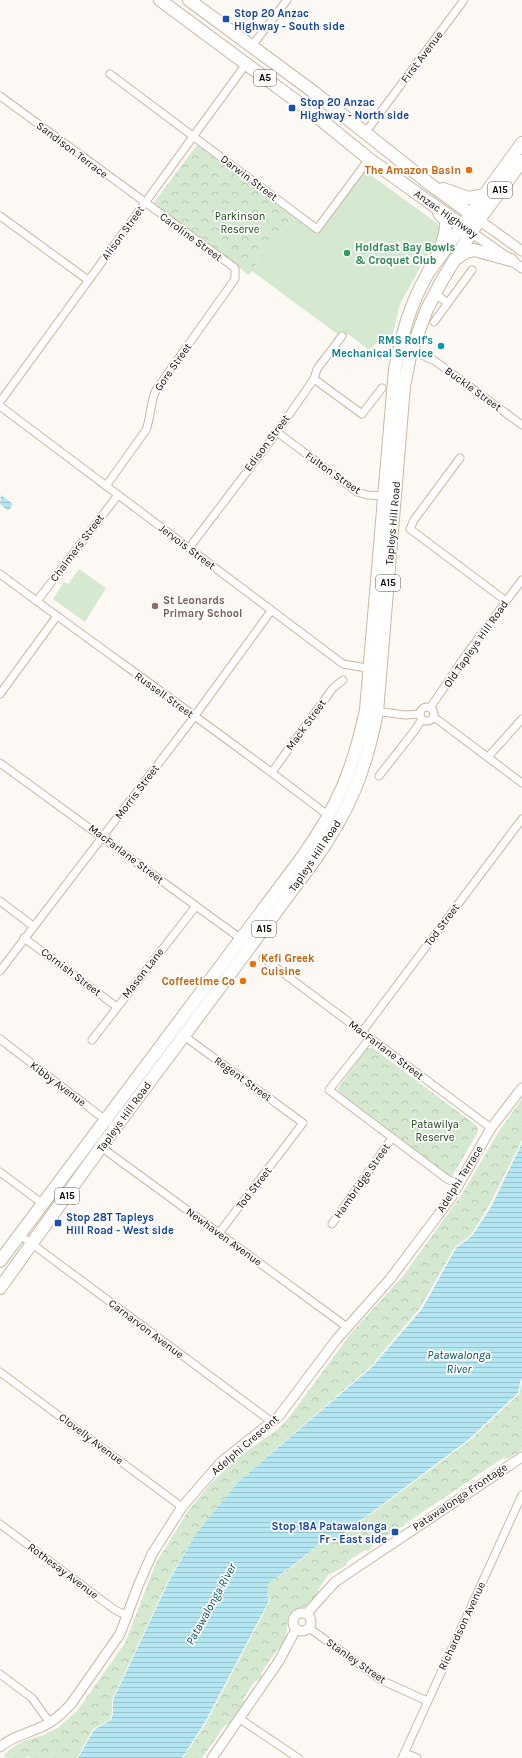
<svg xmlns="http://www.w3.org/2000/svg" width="522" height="1758" font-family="Karla,sans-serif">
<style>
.grass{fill:#d5e9d1}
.park{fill:url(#park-crowns)}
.water{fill:url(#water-rules)}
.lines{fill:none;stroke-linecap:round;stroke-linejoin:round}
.minor-casing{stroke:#cab8a3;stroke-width:9}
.tertiary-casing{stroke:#cab8a3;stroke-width:11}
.primary-casing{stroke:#cab8a3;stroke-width:14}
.trunk-casing{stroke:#cab8a3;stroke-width:14}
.minor{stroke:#fff;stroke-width:7}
.tertiary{stroke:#fff;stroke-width:9}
.primary{stroke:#fff;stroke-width:12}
.trunk{stroke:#fff;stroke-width:12}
.transit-dot{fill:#1a4fb4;stroke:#fff;stroke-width:1.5}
.food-dot{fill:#e8710a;stroke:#fff;stroke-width:1.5}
.leisure-dot{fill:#2e9e5b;stroke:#fff;stroke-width:1.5}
.culture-dot{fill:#0f9aa8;stroke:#fff;stroke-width:1.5}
.education-dot{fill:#8d6e63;stroke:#fff;stroke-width:1.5}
.labels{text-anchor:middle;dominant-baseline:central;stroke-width:3.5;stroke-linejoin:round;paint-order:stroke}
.shield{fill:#fff;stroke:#5b5751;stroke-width:1}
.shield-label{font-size:10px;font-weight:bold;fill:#150f07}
.transit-label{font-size:11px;font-weight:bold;fill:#164399;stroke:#fff;text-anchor:start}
.street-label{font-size:11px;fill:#150f07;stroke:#fff}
.food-label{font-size:11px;font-weight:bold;fill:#c56008;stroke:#fff;text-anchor:end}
.park-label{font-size:11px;fill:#1b4116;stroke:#fff}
.leisure-label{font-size:11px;font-weight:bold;fill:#27864d;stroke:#fff;text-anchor:start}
.culture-label{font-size:11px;font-weight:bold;fill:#0d838f;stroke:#fff;text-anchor:end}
.education-label{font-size:11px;font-weight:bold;fill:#785e54;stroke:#fff;text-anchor:start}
.water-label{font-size:12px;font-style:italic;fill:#034d59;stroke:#fff}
</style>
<defs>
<pattern id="park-crowns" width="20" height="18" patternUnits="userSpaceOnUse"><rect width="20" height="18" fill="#d5e9d1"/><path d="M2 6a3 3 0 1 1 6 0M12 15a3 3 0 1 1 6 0" fill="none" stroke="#b6c7b2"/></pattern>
<pattern id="water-rules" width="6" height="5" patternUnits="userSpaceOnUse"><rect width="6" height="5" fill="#b4e6f1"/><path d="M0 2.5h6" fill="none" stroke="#9ac4cd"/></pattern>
</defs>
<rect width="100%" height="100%" fill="#fcf8f4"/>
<g class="grass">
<polygon points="364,170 438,224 440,232 400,304 390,346 379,339 370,351 348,334 344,339 252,271 293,216 318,234"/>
<polygon points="79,569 106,588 85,622 53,599 64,582 68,584"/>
</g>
<g class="park">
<polygon points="197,145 293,216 249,275 153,204"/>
<polygon points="367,1048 373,1048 477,1126 478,1132 452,1176 449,1176 339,1093 338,1088"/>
<polygon points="522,1099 522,1140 490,1204 471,1235 455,1247 420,1308 371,1366 238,1482 195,1535 167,1583 112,1700 112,1714 110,1720 93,1729 77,1758 30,1758 27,1756 26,1758 6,1758 3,1756 13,1747 26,1740 44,1735 59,1727 77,1711 125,1643 156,1563 188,1511 212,1482 239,1457 278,1429 290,1416 352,1332 403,1276 462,1194 499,1131"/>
<path d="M522,1381V1450L507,1459L503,1458L405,1524L404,1526L397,1529L373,1544V1547L368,1551L365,1550L347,1562V1565L328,1575L318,1590L319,1594L309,1604L289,1615C285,1625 290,1645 277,1650L261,1673L262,1676L258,1681H255L243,1699L244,1702L229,1725H225L202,1758H183L206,1723L270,1601L267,1590L269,1583L300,1561L314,1548L323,1543L336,1540L469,1441L519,1394Z"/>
</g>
<g class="water">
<polygon points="1,495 13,504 9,510 7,510 0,504"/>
<polygon points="522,1143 522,1379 520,1382 518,1393 468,1440 335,1540 324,1542 314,1548 300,1560 269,1583 267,1590 269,1601 205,1722 182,1758 78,1758 94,1730 111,1720 113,1714 113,1700 168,1583 195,1535 238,1482 372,1367 422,1309 456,1248 472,1236 491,1207"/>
</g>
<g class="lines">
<g class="minor-casing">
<g id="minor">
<polyline points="252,46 287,0"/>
<polyline points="110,74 317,229 369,159"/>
<path d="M0,96L235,268V279L156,390C150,403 151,417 146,430L106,486"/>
<polyline points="365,133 464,0"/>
<polyline points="0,216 88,280"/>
<polyline points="435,294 448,303"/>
<polyline points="434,322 472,270"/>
<polyline points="409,352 417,353 435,361 522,425"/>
<polyline points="314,379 362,414 382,388"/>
<polyline points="0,402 246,64"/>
<polyline points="0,406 343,664 373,669"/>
<polyline points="277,432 357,492 367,495 388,496"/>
<polyline points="460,458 414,520 410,529 506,601"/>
<polyline points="189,548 277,432 314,379 317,369 342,336"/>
<path d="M0,574C109,655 221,733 329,816"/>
<polyline points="37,601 118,495"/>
<polyline points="0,694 57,616"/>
<circle cx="427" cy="714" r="7"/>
<polyline points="430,708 466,655 522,580"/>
<polyline points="375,711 405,715 420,714"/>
<polyline points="434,717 522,783"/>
<polyline points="488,757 522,719"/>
<polyline points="0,763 244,941"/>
<polyline points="272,772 333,688 343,680"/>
<polyline points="379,776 415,730 422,719"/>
<polyline points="0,901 33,926"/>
<polyline points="24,938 117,1007"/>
<polyline points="263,958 491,1128"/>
<polyline points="0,971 191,721 271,611"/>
<polyline points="362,1032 522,819"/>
<polyline points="184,1036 303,1123 219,1233"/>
<polyline points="370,1038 329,1090 447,1179 458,1184"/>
<polyline points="0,1039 108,1122"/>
<polyline points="92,1040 196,906"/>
<polyline points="101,1147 347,1327"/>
<polyline points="0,1172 43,1204"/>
<polyline points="332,1224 392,1138"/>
<polyline points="20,1235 272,1422"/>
<polyline points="0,1372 182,1507"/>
<polyline points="0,1524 115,1610 128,1616"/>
<polyline points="309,1628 381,1680 427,1701"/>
<polyline points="0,1674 32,1698 50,1723"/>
<polyline points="240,1719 298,1758"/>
<polyline points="405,1753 417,1758"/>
<polyline points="402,1758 522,1495"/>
</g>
</g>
<g class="tertiary-casing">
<g id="tertiary">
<polyline points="479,220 522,251"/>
<polyline points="471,232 522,268"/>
<circle cx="302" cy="1622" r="9"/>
<polyline points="307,1613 335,1582 522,1457"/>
<path d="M0,1747C11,1737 26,1734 39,1728C52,1723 62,1714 71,1704L120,1634L138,1586L152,1554L182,1507L221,1462L279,1416L336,1340L390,1279L451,1198L491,1128L522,1088"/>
<polyline points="212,1758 279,1661 296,1629"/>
</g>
</g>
<g class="primary-casing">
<g id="primary">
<polyline points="457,258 466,252 474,250 511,260"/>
<path d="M0,1261L303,856C338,806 353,770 366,710L395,369C403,332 409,306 428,273L522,143"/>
<path d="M0,1288L101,1147L314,861C349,812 366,770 377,712L404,386L411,352L427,309L441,282L479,220L522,161"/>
</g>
</g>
<g class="trunk-casing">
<g id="trunk">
<polyline points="160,0 315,115 369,159 471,232"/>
<polyline points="189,0 315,93 431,185 479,220"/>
<polyline points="443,189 469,198 485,195"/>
<path d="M428,273C436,257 447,239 446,221L439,213"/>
</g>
</g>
<use href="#minor" class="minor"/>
<use href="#tertiary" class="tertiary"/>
<use href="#primary" class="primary"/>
<use href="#trunk" class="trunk"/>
</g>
<g class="transit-dot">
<rect x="222" y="15" width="8" height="8" rx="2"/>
<rect x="288" y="104" width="8" height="8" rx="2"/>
<rect x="54" y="1219" width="8" height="8" rx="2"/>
<rect x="391" y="1528" width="8" height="8" rx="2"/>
</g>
<g class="food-dot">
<circle cx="469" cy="170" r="4"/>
<circle cx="253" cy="964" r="4"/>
<circle cx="243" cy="981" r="4"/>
</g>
<circle class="leisure-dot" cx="347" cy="253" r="4"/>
<circle class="culture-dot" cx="441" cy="346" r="4"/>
<circle class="education-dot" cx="155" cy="606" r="4"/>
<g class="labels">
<g class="shield">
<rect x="254" y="70" width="22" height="16" rx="3"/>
<rect x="488" y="182" width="24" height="16" rx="3"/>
<rect x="376" y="575" width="24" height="16" rx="3"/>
<rect x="252" y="921" width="24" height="16" rx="3"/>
<rect x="55" y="1188" width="24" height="16" rx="3"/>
</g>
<g class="shield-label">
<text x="265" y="78">A5</text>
<text x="500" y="190">A15</text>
<text x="388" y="583">A15</text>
<text x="264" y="929">A15</text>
<text x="67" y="1196">A15</text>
</g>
<g class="transit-label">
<text x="234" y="13">Stop 20 Anzac<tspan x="234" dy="13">Highway - South side</tspan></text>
<text x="300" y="102">Stop 20 Anzac<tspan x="300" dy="13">Highway - North side</tspan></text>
<text x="66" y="1217">Stop 28T Tapleys<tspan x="66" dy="13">Hill Road - West side</tspan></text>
<text x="387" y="1526" text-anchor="end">Stop 18A Patawalonga<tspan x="387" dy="13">Fr - East side</tspan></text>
</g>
<g class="street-label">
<text transform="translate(422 57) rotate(-53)">First Avenue</text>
<text transform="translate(72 150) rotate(37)">Sandison Terrace</text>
<text transform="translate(249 178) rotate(37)">Darwin Street</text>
<text transform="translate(446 214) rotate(35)">Anzac Highway</text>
<text transform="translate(123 233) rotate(-54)">Alison Street</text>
<text transform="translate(191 237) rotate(36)">Caroline Street</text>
<text transform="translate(173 367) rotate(-55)">Gore Street</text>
<text transform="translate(473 389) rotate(36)">Buckle Street</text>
<text transform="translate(267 443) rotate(-53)">Edison Street</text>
<text transform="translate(333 473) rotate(35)">Fulton Street</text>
<text transform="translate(393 523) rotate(-85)">Tapleys Hill Road</text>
<text transform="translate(187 547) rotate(37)">Jervois Street</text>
<text transform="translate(77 548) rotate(-53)">Chalmers Street</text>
<text transform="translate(476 644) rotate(-55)">Old Tapleys Hill Road</text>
<text transform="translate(164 695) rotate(36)">Russell Street</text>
<text transform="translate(306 725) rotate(-54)">Mack Street</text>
<text transform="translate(137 792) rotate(-53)">Morris Street</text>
<text transform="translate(126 854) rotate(37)">MacFarlane Street</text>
<text transform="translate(315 856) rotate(-56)">Tapleys Hill Road</text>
<text transform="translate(442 925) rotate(-53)">Tod Street</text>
<text transform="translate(71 972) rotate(37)">Cornish Street</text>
<text transform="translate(143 973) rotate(-52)">Mason Lane</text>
<text transform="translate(386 1050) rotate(37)">MacFarlane Street</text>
<text transform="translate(243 1079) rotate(36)">Regent Street</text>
<text transform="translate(58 1084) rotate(37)">Kibby Avenue</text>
<text transform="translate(124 1117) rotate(-54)">Tapleys Hill Road</text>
<text transform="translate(460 1179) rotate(-58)">Adelphi Terrace</text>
<text transform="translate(362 1181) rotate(-55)">Hambridge Street</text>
<text transform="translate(254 1188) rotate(-52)">Tod Street</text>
<text transform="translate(224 1237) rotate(36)">Newhaven Avenue</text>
<text transform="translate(146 1329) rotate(37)">Carnarvon Avenue</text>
<text transform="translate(91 1439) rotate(37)">Clovelly Avenue</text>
<text transform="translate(245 1445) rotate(-41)">Adelphi Crescent</text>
<text transform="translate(460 1497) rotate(-34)">Patawalonga Frontage</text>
<text transform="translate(63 1571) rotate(37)">Rothesay Avenue</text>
<text transform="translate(462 1626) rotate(-65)">Richardson Avenue</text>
<text transform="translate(356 1661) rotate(35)">Stanley Street</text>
</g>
<g class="food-label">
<text x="461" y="170">The Amazon Basin</text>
<text x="261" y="958" text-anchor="start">Kefi Greek<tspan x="261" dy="13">Cuisine</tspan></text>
<text x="235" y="981">Coffeetime Co</text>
</g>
<g class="park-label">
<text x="240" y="216">Parkinson<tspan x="240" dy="13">Reserve</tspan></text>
<text x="435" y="1124">Patawilya<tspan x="435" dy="13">Reserve</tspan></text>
</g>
<g class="leisure-label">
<text x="355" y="247">Holdfast Bay Bowls<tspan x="355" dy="13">&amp; Croquet Club</tspan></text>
</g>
<g class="culture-label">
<text x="433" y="340">RMS Rolf's<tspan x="433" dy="13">Mechanical Service</tspan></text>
</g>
<g class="education-label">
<text x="163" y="600">St Leonards<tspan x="163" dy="13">Primary School</tspan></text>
</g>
<g class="water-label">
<text x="459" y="1355">Patawalonga<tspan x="459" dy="14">River</tspan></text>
<text transform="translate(211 1604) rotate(-61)">Patawalonga River</text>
</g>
</g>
</svg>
